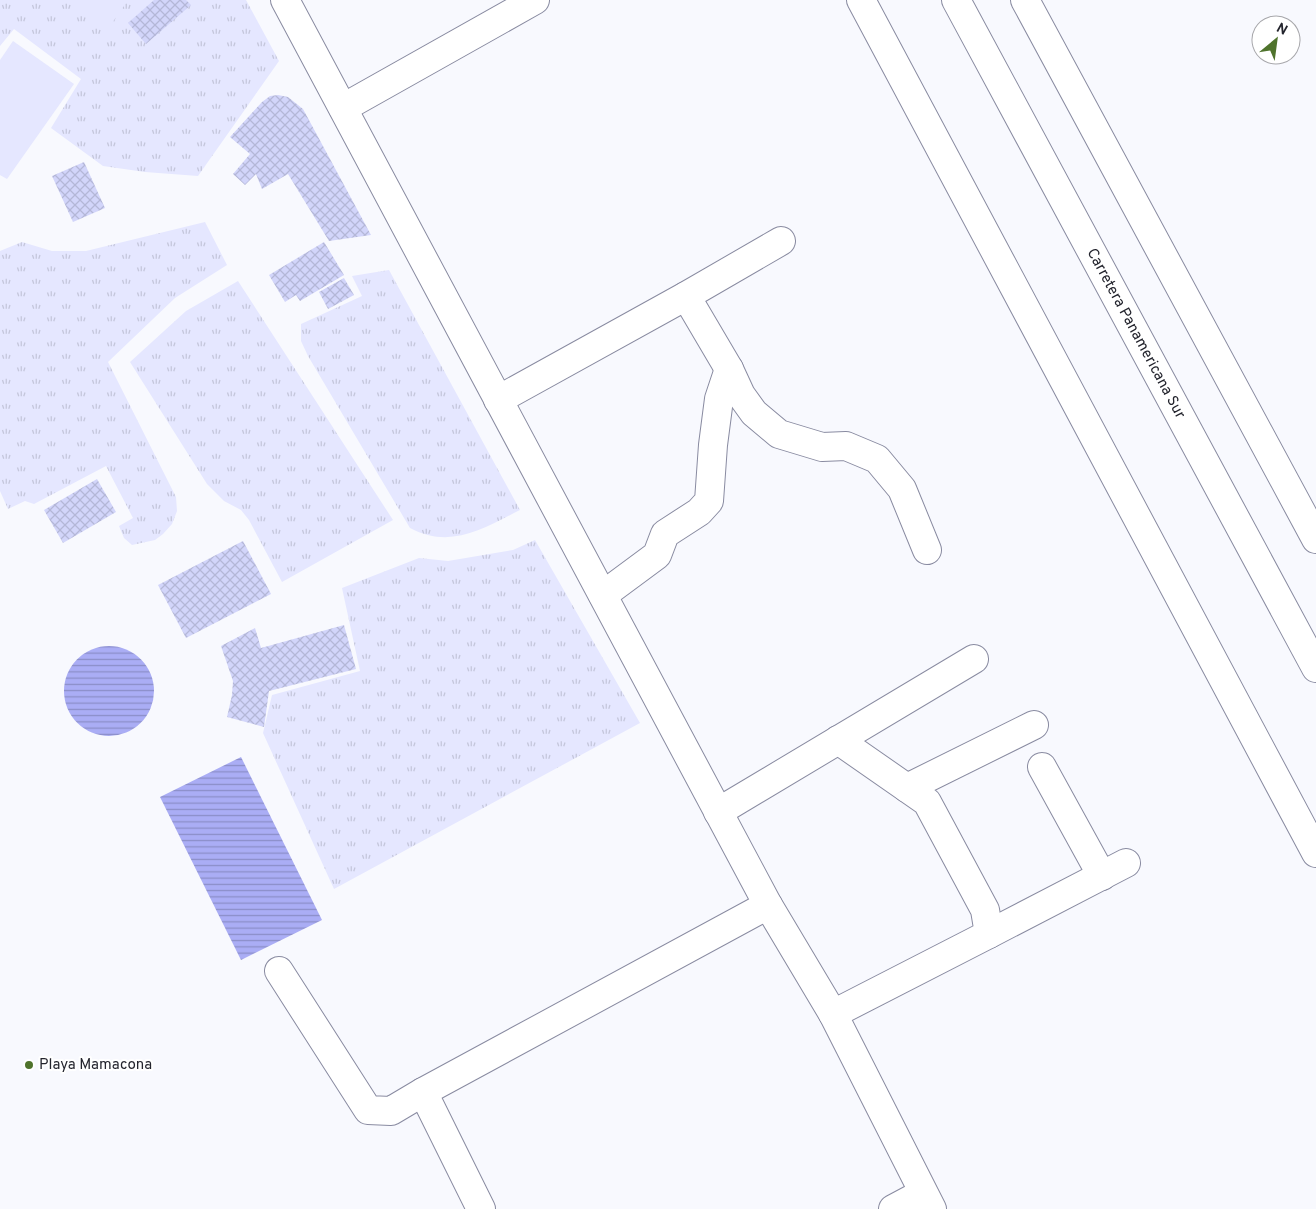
<svg xmlns="http://www.w3.org/2000/svg" width="1316" height="1209" font-family="Overpass,sans-serif">
<style>
.grass{fill:url(#grass-tufts)}
.green{fill:#e5e7ff}
.water{fill:url(#water-rules)}
.building{fill:url(#building-cross-hatch)}
.lines{fill:none;stroke-linecap:round;stroke-linejoin:round}
.street-casing{stroke:#898ba1;stroke-width:30}
.highway-casing{stroke:#898ba1;stroke-width:30}
.street{stroke:#fff;stroke-width:28}
.highway{stroke:#fff;stroke-width:28}
.poi-dot{fill:#4f732c;stroke:#fff;stroke-width:2}
.labels{text-anchor:middle;dominant-baseline:central;stroke-width:4;stroke-linejoin:round;paint-order:stroke}
.street-label{font-size:15px;fill:#23242d;stroke:#fff}
.poi-label{font-size:15px;fill:#23242d;stroke:#fff;text-anchor:start}
</style>
<defs>
<pattern id="grass-tufts" width="24" height="20" patternUnits="userSpaceOnUse" patternTransform="scale(1.25)"><rect width="24" height="20" fill="#e5e7ff"/><path d="M3 7l-1-3M5 7V3M7 7l1-3M15 17l-1-3M17 17v-4M19 17l1-3" fill="none" stroke="#c4c6db"/></pattern>
<pattern id="water-rules" width="6" height="5" patternUnits="userSpaceOnUse" patternTransform="scale(1.25)"><rect width="6" height="5" fill="#aaadf5"/><path d="M0 2.5h6" fill="none" stroke="#8a8dc7"/></pattern>
<pattern id="building-cross-hatch" width="8" height="8" patternUnits="userSpaceOnUse" patternTransform="scale(1.25)"><rect width="8" height="8" fill="#d2d5fa"/><path d="M0 0l8 8M0 8l8-8" fill="none" stroke="#b4b7d7"/></pattern>
</defs>
<rect width="100%" height="100%" fill="#f8f9fe"/>
<g class="grass">
<polygon points="0,0 246,0 279,61 198,176 145,172 103,166 51,128 81,79 14,29 0,46"/>
<polygon points="205,222 227,265 175,298 108,362 176,497 177,511 172,524 163,534 155,540 132,545 124,538 119,526 133,518 106,466 34,504 25,501 8,509 0,491 0,251 22,242 52,251 86,251"/>
<path d="M389,270L520,510C484,528 451,550 410,528L308,356L301,341V324L362,296L352,276Z"/>
<polygon points="238,281 393,520 282,582 249,520 241,510 224,501 207,484 130,362 186,311"/>
<polygon points="535,540 640,723 334,889 263,733 272,695 360,671 342,588 419,558 448,561 513,550"/>
</g>
<g class="green">
<polygon points="87,0 128,0 110,26 82,7"/>
<polygon points="13,41 74,84 7,179 0,175 0,60"/>
</g>
<g class="water">
<circle cx="109" cy="691" r="45"/>
<polygon points="241,757 322,920 241,960 160,797"/>
</g>
<g class="building">
<polygon points="154,0 186,0 191,5 146,44 128,23"/>
<polygon points="278,95 288,97 303,109 371,235 329,241 288,174 262,189 256,174 245,185 233,174 250,154 230,137 262,102 270,96"/>
<polygon points="84,162 105,208 73,222 52,176"/>
<polygon points="324,242 344,275 300,301 296,295 285,302 269,275"/>
<polygon points="344,278 354,295 328,309 319,292"/>
<polygon points="97,479 116,512 63,543 44,510"/>
<polygon points="243,541 271,594 186,638 158,585"/>
<polygon points="344,625 356,669 269,691 264,727 227,717 232,695 233,681 221,646 255,628 261,648"/>
</g>
<g class="lines">
<g class="street-casing">
<g id="street">
<polyline points="285,0 768,905 833,1014 932,1209"/>
<polyline points="861,0 1316,853"/>
<polyline points="343,108 535,0"/>
<polyline points="686,296 729,369 741,395 754,413 779,434 822,447 846,446 877,459 902,489 927,550"/>
<polyline points="498,400 686,296 781,241"/>
<polyline points="603,595 657,555 665,534 699,512 709,501 713,445 719,399 729,369"/>
<polyline points="1042,767 1102,876"/>
<polyline points="907,788 1034,725"/>
<polyline points="718,812 974,659"/>
<polyline points="989,934 1126,863"/>
<polyline points="279,971 368,1110 391,1111 423,1092 768,905"/>
<polyline points="833,1014 989,934 985,910 927,802 838,740"/>
<polyline points="423,1092 481,1209"/>
<polyline points="893,1209 923,1193"/>
</g>
</g>
<g class="highway-casing">
<g id="highway">
<path id="s1" d="M956,0L1316,668"/>
<polyline points="1025,0 1316,539"/>
</g>
</g>
<use href="#street" class="street"/>
<use href="#highway" class="highway"/>
</g>
<circle class="poi-dot" cx="29" cy="1065" r="5"/>
<g class="labels">
<g class="street-label">
<text stroke="none"><textPath href="#s1" startOffset="379">Carretera Panamericana Sur</textPath></text>
</g>
<g class="poi-label">
<text x="39" y="1065">Playa Mamacona</text>
</g>
</g>
<g transform="translate(1276 40) rotate(29)"><circle r="24" fill="#ffffff" stroke="#a7a7ab"/>
<path d="M0-4L9 19L0 12L-9 19Z" fill="#4f732c"/>
<text y="-8" font-size="14" font-weight="bold" text-anchor="middle" fill="#23242d">N</text>
</g>
</svg>
